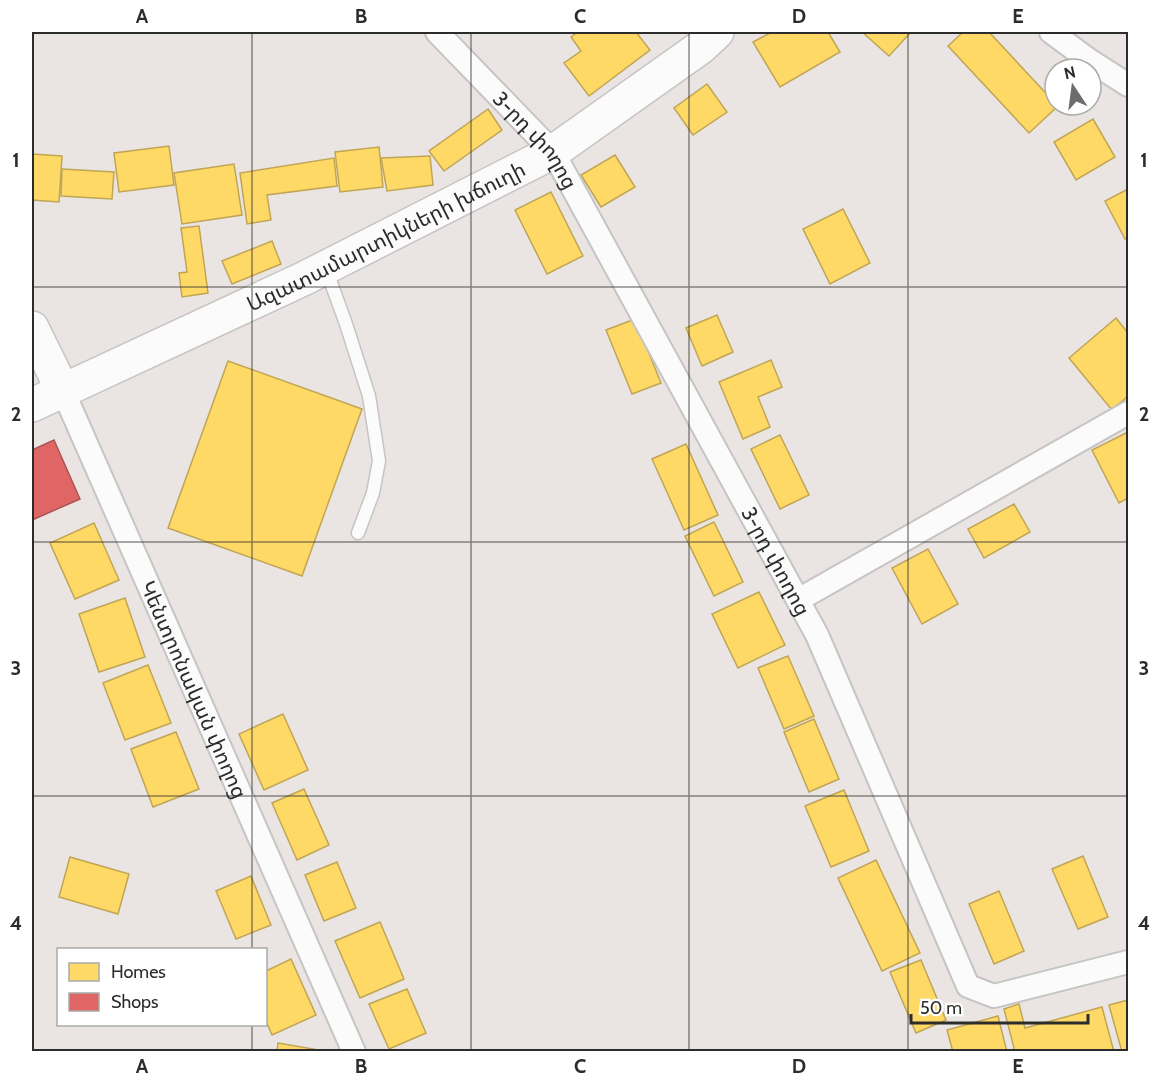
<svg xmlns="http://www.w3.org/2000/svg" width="1160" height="1083" font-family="Cabin,'Noto Sans Armenian',sans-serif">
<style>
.homes{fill:#ffd966;stroke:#c0a555;stroke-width:1.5}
.shops{fill:#e06666;stroke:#a55;stroke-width:1.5}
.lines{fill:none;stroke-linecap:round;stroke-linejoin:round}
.lane-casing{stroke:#c6c4c4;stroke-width:15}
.street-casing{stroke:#c6c4c4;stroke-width:26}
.secondary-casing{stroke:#c6c4c4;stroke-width:36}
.lane{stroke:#fcfbfb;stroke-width:12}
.street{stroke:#fcfbfb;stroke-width:22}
.secondary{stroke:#fcfbfb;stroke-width:33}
.grid{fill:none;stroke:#2c2c2c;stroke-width:1.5;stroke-opacity:0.55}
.labels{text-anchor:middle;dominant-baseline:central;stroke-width:6;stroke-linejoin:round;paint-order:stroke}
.street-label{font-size:21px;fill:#2c2c2c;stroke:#fff}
.neatline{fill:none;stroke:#2c2c2c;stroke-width:2}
.grid-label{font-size:20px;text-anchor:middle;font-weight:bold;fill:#2c2c2c}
</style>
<rect width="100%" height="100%" fill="#eae5e2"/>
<g class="homes">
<polygon points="578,32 636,32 650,50 589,96 564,63 581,51 571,37"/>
<polygon points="772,32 828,32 840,52 780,87 753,42"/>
<polygon points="862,32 911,32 889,56"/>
<polygon points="963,32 989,32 1055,103 1055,105 1058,106 1029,133 948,46"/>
<polygon points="707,84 727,112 693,135 674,108"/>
<polygon points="488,109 502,130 444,171 429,151"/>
<polygon points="1093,119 1115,157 1076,180 1054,142"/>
<polygon points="169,146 174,185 119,192 114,153"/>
<polygon points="379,147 383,187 340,192 335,152"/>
<polygon points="32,154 62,156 59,202 32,200"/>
<polygon points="615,155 635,187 601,207 581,175"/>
<polygon points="430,156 433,185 387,191 381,158"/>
<polygon points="334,158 337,186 267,195 271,220 247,224 240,173"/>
<polygon points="234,164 242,215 182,224 174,173"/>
<polygon points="62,169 114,172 112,199 61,196"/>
<polygon points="1128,189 1128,237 1125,239 1105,201"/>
<polygon points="551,192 583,256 547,274 515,210"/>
<polygon points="843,209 870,263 830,284 803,229"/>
<polygon points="199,226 208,293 182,297 179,273 187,272 181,228"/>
<polygon points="272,241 281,264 232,284 222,261"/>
<polygon points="717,315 733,352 702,366 686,328"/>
<polygon points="1116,318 1128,333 1128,396 1112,410 1069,358"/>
<polygon points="635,319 661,383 632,394 606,330"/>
<polygon points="771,360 782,387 758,397 770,427 743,439 719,382"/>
<polygon points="228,361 362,409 302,576 168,528"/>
<polygon points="1128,432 1128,498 1119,503 1092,450"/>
<polygon points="780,435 809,495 780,509 751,449"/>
<polygon points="686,444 718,515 684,530 652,459"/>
<polygon points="1014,504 1030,532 984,558 968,529"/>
<polygon points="714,522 743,582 714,596 685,536"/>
<polygon points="94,523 119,580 75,599 50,543"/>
<polygon points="928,549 958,604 922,624 892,568"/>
<polygon points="759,592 785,645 738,668 712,614"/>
<polygon points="125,598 145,657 99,672 79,614"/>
<polygon points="788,656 814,716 784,729 758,668"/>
<polygon points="148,665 171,723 125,740 103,683"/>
<polygon points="283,714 308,770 264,790 239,734"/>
<polygon points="814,719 839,779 809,792 784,732"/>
<polygon points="176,732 199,789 153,807 131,749"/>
<polygon points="304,789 329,845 297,860 272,803"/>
<polygon points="844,790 869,851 831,867 805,806"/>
<polygon points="1083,856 1108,917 1078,929 1052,869"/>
<polygon points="70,857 129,874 118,914 59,897"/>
<polygon points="876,860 920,953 882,971 838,878"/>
<polygon points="337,862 356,908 324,921 305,875"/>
<polygon points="251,876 271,925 236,939 216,891"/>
<polygon points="999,891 1024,951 994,964 969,904"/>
<polygon points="380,922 404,979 360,998 335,941"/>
<polygon points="291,959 316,1015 272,1035 266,1021 266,971"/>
<polygon points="921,960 946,1020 916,1033 890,972"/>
<polygon points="407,989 426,1033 389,1049 369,1004"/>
<polygon points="1128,1000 1128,1051 1122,1052 1109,1005"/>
<polygon points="1019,1004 1025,1028 1102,1007 1114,1052 1015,1052 1004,1009"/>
<polygon points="998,1016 1007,1052 953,1052 947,1030"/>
<polygon points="278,1043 319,1050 318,1052 277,1052"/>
</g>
<polygon class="shops" points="54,440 80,499 32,520 32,450"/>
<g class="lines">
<g class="lane-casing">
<polyline id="lane" points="326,269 346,324 369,396 379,461 373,493 358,533"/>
</g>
<g class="street-casing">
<g id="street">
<path id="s1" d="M437,32L553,152L817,635L968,986L994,996L1128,962"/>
<polyline points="1051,32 1089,60 1128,85"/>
<path id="s2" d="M63,391L354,1052"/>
<polyline points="798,600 1128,413"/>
</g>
</g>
<g class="secondary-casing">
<g id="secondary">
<polyline points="32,328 63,391"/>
<path id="s3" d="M32,405L303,279L553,152L701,47L717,32"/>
</g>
</g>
<use href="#lane" class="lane"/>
<use href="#street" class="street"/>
<use href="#secondary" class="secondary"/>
</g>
<path class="grid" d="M252,32V950M471,32V1052M689,32V1052M908,32V1052M32,287H1128M32,542H1128M32,796H1128M252,1024V1052"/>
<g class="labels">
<g class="street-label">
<text stroke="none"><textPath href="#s1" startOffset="147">3-րդ փողոց</textPath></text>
<text stroke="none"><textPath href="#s3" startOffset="392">Ազատամարտիկների խճուղի</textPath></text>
<text stroke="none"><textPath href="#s1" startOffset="633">3-րդ փողոց</textPath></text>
<text stroke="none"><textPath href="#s2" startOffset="326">Կենտրոնական փողոց</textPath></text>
</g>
</g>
<rect width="1160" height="1083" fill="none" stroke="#ffffff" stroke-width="66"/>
<rect x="57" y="948" width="210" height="78" fill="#ffffff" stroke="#ababab" stroke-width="1.5"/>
<rect x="69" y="963" width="30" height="18" fill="#ffd966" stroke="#ababab" stroke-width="1.5"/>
<text x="111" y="978" font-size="18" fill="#2c2c2c">Homes</text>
<rect x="69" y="993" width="30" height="18" fill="#e06666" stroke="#ababab" stroke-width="1.5"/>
<text x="111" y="1008" font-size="18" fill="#2c2c2c">Shops</text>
<g transform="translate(1073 87) rotate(347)"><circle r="28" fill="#ffffff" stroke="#ababab" stroke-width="1.5"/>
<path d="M0-4.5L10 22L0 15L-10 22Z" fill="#6e6d6c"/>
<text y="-9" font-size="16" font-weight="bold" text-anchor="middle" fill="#2c2c2c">N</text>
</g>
<path d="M911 1014v9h177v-9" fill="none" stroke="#2c2c2c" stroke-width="3"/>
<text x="920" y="1014" font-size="18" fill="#2c2c2c" stroke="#ffffff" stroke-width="4.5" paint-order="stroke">50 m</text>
<rect x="33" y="33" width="1094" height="1017" class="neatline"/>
<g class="grid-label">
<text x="142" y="23">A</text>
<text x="361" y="23">B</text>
<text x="580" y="23">C</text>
<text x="799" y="23">D</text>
<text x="1018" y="23">E</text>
<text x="16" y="167">1</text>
<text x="1144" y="167">1</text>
<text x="16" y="421">2</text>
<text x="1144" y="421">2</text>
<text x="16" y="675">3</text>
<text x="1144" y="675">3</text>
<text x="16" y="930">4</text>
<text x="1144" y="930">4</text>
<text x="142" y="1073">A</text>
<text x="361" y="1073">B</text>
<text x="580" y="1073">C</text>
<text x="799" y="1073">D</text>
<text x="1018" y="1073">E</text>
</g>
</svg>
